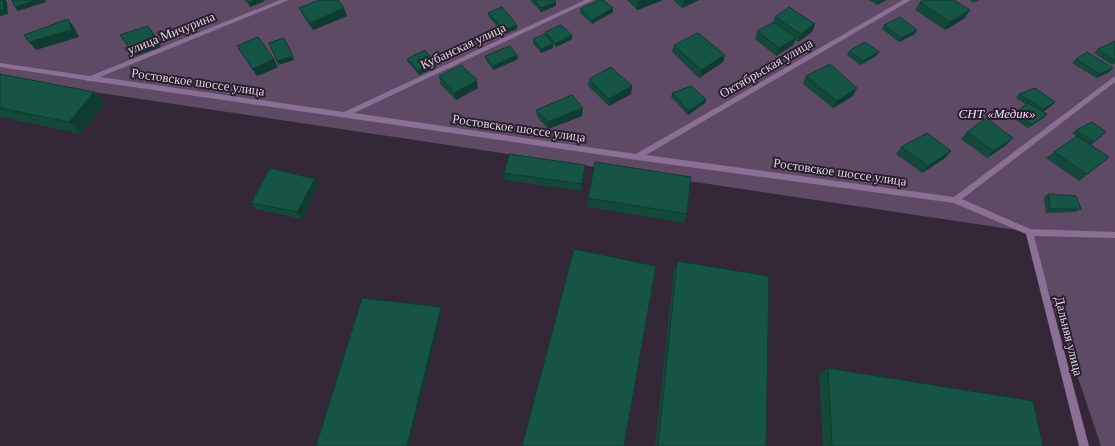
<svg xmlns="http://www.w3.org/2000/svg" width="1115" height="446" font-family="'Times New Roman',serif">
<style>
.green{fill:#5f4a66}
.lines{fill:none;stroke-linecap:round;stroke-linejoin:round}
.minor{fill:#8b6f95;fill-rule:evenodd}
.wall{fill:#13483b}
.shaded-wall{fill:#0f3b30}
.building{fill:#165445;stroke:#0f3b30}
.labels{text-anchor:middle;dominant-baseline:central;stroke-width:4;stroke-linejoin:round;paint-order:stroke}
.street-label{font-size:13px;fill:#dfd7e2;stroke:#2a1d2e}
.park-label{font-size:13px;font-style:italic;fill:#efd9f6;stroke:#2a1d2e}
</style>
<rect width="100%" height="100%" fill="#342738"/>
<polygon class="green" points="0,0 1115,0 1115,446 1101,446 1029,232 0,78"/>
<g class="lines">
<polygon class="minor" points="280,0 289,0 100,77 344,112 585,0 593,0 354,113 636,154 903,0 911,0 646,155 954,197 1115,76 1115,82 962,199 1030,229 1115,232 1115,238 1034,236 1089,446 1079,446 1026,234 954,203 637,160 91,81 88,81 85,80 0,67 0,63 90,76"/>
</g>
<g class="wall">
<polygon points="530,0 554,0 556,2 556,6 541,12"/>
<polygon points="627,0 663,0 637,10"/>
<polygon points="673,0 699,0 682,8"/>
<polygon points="869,0 886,0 877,5"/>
<polygon points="969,0 979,0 974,3"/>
<polygon points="920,2 965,18 945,30 915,10"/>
<polygon points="299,8 347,16 313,30 303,16"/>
<polygon points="613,8 613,12 592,24 580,13 580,9"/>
<polygon points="488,13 517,29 504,34 489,17"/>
<polygon points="775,17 815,24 812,32 798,42 795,40 793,45 776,56 755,39 757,31 773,23"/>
<polygon points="884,25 915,34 899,42 882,29"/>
<polygon points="545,32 572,35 572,39 556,47 551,42 553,44 553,48 541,53 533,43 533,39 545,35"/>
<polygon points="1115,41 1115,63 1112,65 1094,53 1098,49"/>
<polygon points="674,45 725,55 723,62 699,78 672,52"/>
<polygon points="237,46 278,67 257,76 242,54"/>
<polygon points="849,51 876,56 860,65 847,55"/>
<polygon points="517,55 518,59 493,70 486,60 485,56"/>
<polygon points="407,59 435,63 436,67 419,75 408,62"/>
<polygon points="1076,59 1113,68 1109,72 1096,78 1072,63"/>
<polygon points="0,74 94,92 105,104 81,134 0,117"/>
<polygon points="439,76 478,88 456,100 440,84"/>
<polygon points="806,76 853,96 833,108 803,84"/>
<polygon points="589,79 632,86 631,94 609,106 588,86"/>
<polygon points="672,93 706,99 705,103 688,115 671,97"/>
<polygon points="1019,94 1055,102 1051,106 1043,112 1047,114 1043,118 1028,128 1011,117 1015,113 1027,105 1016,98"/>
<polygon points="536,110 582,116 548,129 537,117"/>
<polygon points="1076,130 1106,132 1091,145 1109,157 1079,181 1046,158 1054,152 1077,136 1072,133"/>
<polygon points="967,132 1006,145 987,158 961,139"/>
<polygon points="901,147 951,151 945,158 922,173 896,154"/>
<polygon points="585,172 581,191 505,180 504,173"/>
<polygon points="319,185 302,219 256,209 251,203"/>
<polygon points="1048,194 1081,209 1076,212 1046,213 1044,197"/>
<polygon points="588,198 687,214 684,223 587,207"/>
<polygon points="677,261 766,446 655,446 674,270"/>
<polygon points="828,368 1043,446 823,446 819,375"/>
</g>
<g class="shaded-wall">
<polygon points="3,0 5,0 7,2 8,14 0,16 0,11"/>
<polygon points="36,0 45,0 46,2 18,11 15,7"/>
<polygon points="255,0 264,0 265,1 250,7 248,3"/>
<polygon points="645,0 663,0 637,10 638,2"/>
<polygon points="684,0 699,0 682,8"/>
<polygon points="880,0 886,0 877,5"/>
<polygon points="556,2 556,6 541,12 541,8"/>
<polygon points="344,8 347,16 313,30 310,23"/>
<polygon points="613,8 613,12 592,24 592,20"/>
<polygon points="970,10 965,18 945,30 950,22"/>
<polygon points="68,19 74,27 79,37 36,50 29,42"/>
<polygon points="815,24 812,32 798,42 801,34"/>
<polygon points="517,25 517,29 504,34 504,30"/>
<polygon points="148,26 154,34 161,47 136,56 130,49"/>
<polygon points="917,30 915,34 899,42 901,38"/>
<polygon points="572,35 572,39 556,47 556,43"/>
<polygon points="796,38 793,45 776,56 779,48"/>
<polygon points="553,44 553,48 541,53 541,49"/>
<polygon points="879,52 876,56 860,65 863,61"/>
<polygon points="517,55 518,59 493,70 493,66"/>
<polygon points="725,55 723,62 699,78 701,70"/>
<polygon points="293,56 294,60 279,65 277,61"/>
<polygon points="274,59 278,67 257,76 253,69"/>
<polygon points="435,63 436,67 419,75 418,71"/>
<polygon points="1113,68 1109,72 1096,78 1100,74"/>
<polygon points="477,80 478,88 456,100 454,93"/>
<polygon points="632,86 631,94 609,106 609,99"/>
<polygon points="857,88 853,96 833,108 837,101"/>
<polygon points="94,92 105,104 81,134 69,122"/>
<polygon points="706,99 705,103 688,115 689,111"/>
<polygon points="1055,102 1051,106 1040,113 1044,109"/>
<polygon points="583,108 582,116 548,129 548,122"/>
<polygon points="1047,114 1043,118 1028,128 1032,125"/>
<polygon points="1013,138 1006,145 987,158 993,151"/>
<polygon points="951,151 945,158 922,173 928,166"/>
<polygon points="1109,157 1101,164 1079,181 1087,174"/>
<polygon points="585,165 585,172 581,191 582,184"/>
<polygon points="315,179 319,185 302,219 297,212"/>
<polygon points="441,307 442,310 409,446 407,446"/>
</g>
<g class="building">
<polygon points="0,0 3,0 4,10 0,11"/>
<polygon points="12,0 36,0 15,7"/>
<polygon points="245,0 255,0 248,3"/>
<polygon points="319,0 338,0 344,8 310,23 299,8"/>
<polygon points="534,0 554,0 556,2 541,8"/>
<polygon points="599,0 603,0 613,8 592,20 580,9"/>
<polygon points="636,0 645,0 638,2"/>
<polygon points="924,0 954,0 970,10 950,22 920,2"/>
<polygon points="502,7 517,25 504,30 488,13"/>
<polygon points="789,7 815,24 801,34 775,17"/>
<polygon points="900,17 917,30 901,38 884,25"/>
<polygon points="68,19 72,30 29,42 24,35"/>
<polygon points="774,22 796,38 779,48 757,31"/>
<polygon points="561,25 572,35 556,43 545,32"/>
<polygon points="148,26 155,39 130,49 120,35"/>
<polygon points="698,33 725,55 701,70 674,45"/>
<polygon points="545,34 553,44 541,49 533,39"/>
<polygon points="258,37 274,59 253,69 237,46"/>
<polygon points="284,38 293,56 277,61 269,43"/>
<polygon points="1115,41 1115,61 1098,49"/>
<polygon points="865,42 879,52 863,61 849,51"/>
<polygon points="510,46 517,55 493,66 485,56"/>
<polygon points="425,50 435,63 418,71 407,59"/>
<polygon points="1087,52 1113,68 1100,74 1076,59"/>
<polygon points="830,64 857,88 837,101 806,76"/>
<polygon points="461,65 477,80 454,93 439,76"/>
<polygon points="611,67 632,86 609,99 589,79"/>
<polygon points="0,74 94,92 69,122 0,108"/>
<polygon points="691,86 706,99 689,111 672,93"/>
<polygon points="1035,88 1055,102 1044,109 1019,94"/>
<polygon points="572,95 583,108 548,122 536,110"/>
<polygon points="1028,103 1047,114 1032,125 1015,113"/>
<polygon points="986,118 1013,138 993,151 967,132"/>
<polygon points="1092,122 1106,132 1094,142 1076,130"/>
<polygon points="927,133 951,151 928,166 901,147"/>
<polygon points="1077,136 1109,157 1087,174 1054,152"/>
<polygon points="509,154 585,165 582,184 504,173"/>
<polygon points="595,162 691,177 687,214 588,198"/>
<polygon points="270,168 315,179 297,212 251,203"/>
<polygon points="1048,194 1076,196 1081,209 1050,209"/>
<polygon points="574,249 656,266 624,446 522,446"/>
<polygon points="677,261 769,276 766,446 658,446"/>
<polygon points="362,298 441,307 407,446 316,446"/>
<polygon points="828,368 1033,401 1043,446 835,446 832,445"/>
</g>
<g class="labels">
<g class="street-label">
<text transform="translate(171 33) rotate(-22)">улица Мичурина</text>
<text transform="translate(463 46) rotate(-25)">Кубанская улица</text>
<text transform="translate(766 68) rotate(-30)">Октябрьская улица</text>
<text transform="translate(198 82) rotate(8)">Ростовское шоссе улица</text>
<text transform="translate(519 128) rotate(8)">Ростовское шоссе улица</text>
<text transform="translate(840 172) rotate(8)">Ростовское шоссе улица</text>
<text transform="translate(1069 336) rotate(76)">Дальняя улица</text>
</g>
<g class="park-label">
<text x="997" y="113">СНТ «Медик»</text>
</g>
</g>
</svg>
